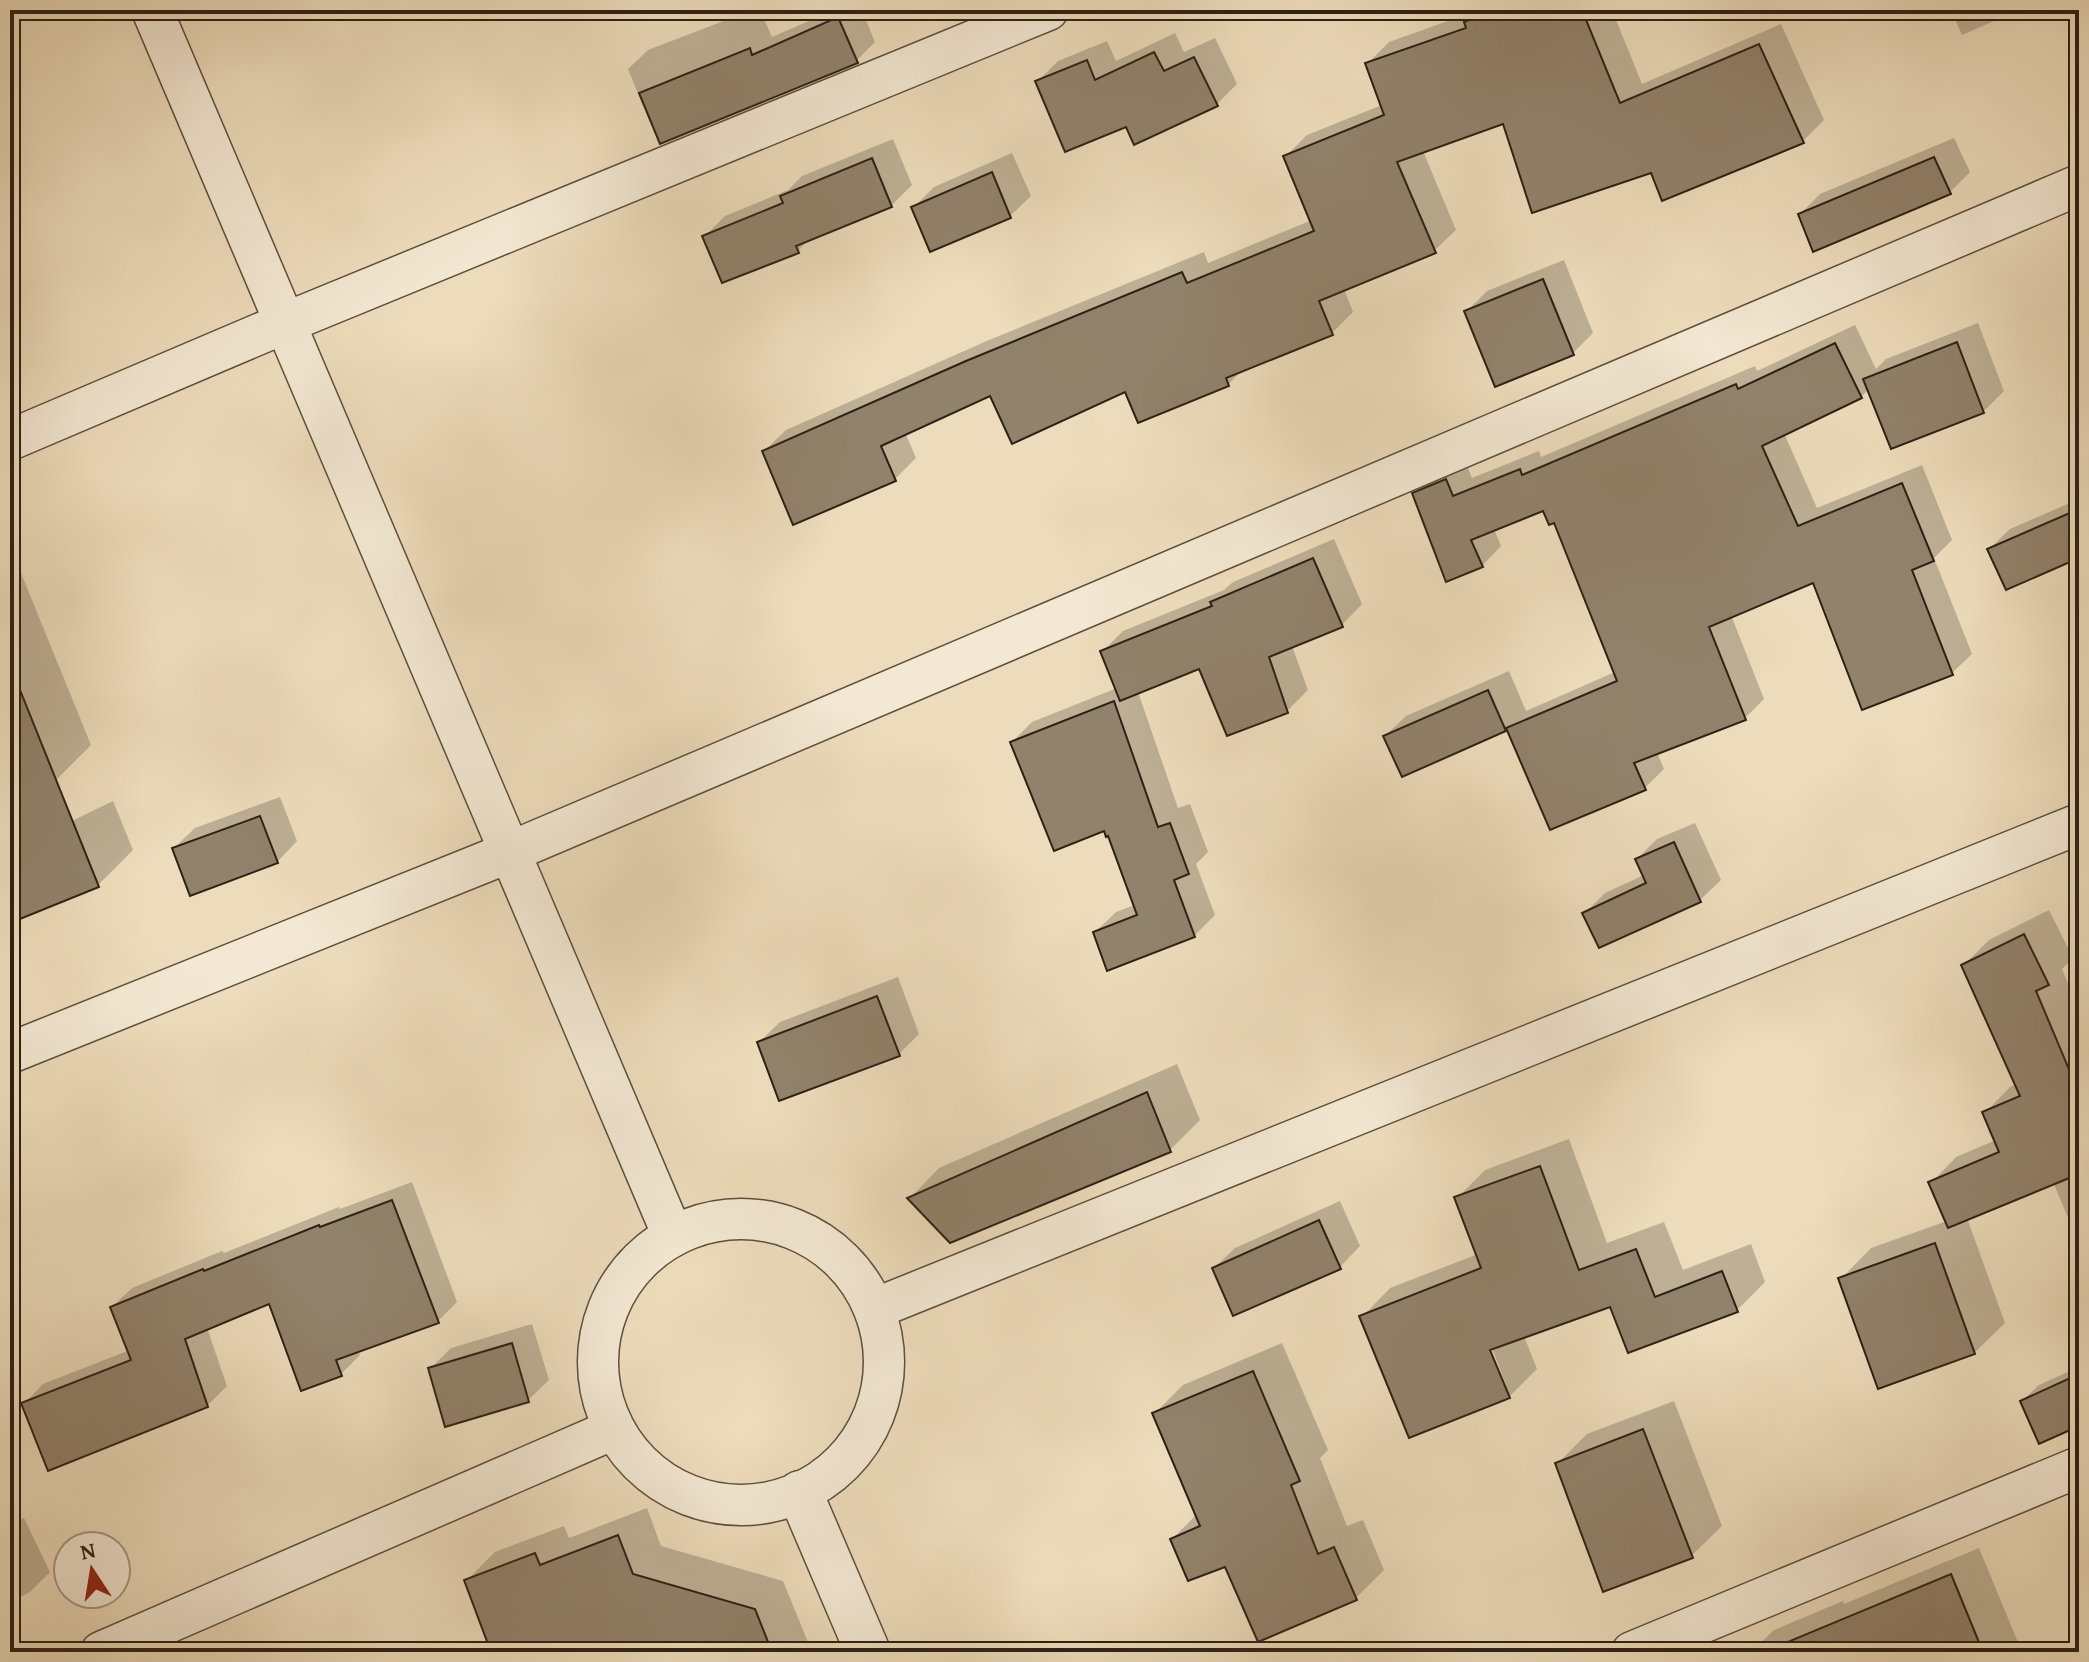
<svg xmlns="http://www.w3.org/2000/svg" width="2089" height="1662" font-family="'Gentium Book Plus',serif">
<style>
.shadow{fill:#0003;fill-rule:evenodd}
.building{fill:#91826b;stroke:#2d2015;stroke-width:2}
.lines{fill:none;stroke-linecap:round;stroke-linejoin:round}
.minor-casing{stroke:#5d4f3e;stroke-width:43}
.tertiary-casing{stroke:#5d4f3e;stroke-width:47}
.minor{stroke:#f3e8d3;stroke-width:40}
.tertiary{stroke:#f3e8d3;stroke-width:44}
</style>
<rect width="100%" height="100%" fill="#eddcbb"/>
<filter id="stains"><feTurbulence type="fractalNoise" baseFrequency=".0025" numOctaves="4"/><feColorMatrix values="0 0 0 0 .2 0 0 0 0 .09 0 0 0 0 .02 0 0 0 .5 -.17"/></filter>
<radialGradient id="worn" r=".72"><stop offset=".6" stop-color="#630" stop-opacity="0"/><stop offset="1" stop-color="#630" stop-opacity=".3"/></radialGradient>
<g class="shadow">
<polygon points="752,10 760,10 772,37 834,10 862,10 875,42 856,61 643,106 628,69 648,50"/>
<polygon points="1479,10 1612,10 1642,84 1781,24 1824,120 1803,141 1652,171 1504,122 1423,151 1456,230 1434,251 1344,289 1353,312 1332,333 1244,368 1228,385 991,394 905,432 916,458 895,479 764,451 786,430 989,340 1204,252 1208,263 1312,220 1286,156 1307,135 1382,105 1367,64 1389,42"/>
<polygon points="1951,10 2013,10 2008,15 1962,35"/>
<polygon points="1175,33 1184,52 1215,38 1237,84 1217,104 1127,125 1037,82 1058,61 1107,41 1116,61"/>
<polygon points="2079,82 2079,112 2070,91"/>
<polygon points="1954,138 1970,172 1950,192 1800,214 1820,194"/>
<polygon points="893,139 912,185 891,206 810,238 798,251 705,236 725,216 788,190 802,176"/>
<polygon points="1012,153 1031,196 1010,216 913,208 934,187"/>
<polygon points="1564,260 1593,333 1573,353 1466,312 1487,291"/>
<polygon points="1978,323 2004,391 1983,412 1869,389 1861,397 1784,433 1817,508 1922,465 1952,540 1934,558 1972,654 1952,673 1815,580 1731,615 1764,699 1745,718 1657,752 1664,769 1645,788 1551,828 1508,727 1505,730 1385,736 1406,716 1509,671 1526,711 1615,672 1555,520 1544,509 1494,529 1501,546 1482,566 1415,494 1434,474 1465,461 1472,478 1539,451 1541,457 1755,366 1757,371 1855,325 1876,369 1886,359"/>
<polygon points="2079,499 2079,555 1989,549 2010,529"/>
<polygon points="1334,539 1362,604 1342,625 1292,646 1308,690 1287,711 1200,667 1138,692 1178,808 1190,804 1208,852 1196,864 1215,915 1194,936 1095,932 1116,912 1135,905 1109,834 1012,742 1032,722 1117,688 1102,652 1123,631 1224,590 1233,582"/>
<polygon points="10,546 91,745 56,780 10,796"/>
<polygon points="280,797 297,841 277,862 174,848 195,828"/>
<polygon points="113,801 133,850 98,885 10,921 10,851"/>
<polygon points="1695,823 1721,880 1700,900 1600,946 1585,913 1605,893 1644,875 1637,859 1657,839"/>
<polygon points="2049,910 2073,958 2062,969 2079,1009 2079,1244 2053,1182 1967,1218 2005,1323 1974,1353 1841,1279 1871,1248 1947,1221 1931,1183 1956,1157 1996,1140 1985,1113 2010,1087 2017,1084 1964,965 1989,940"/>
<polygon points="10,954 21,980 10,992"/>
<polygon points="898,977 919,1034 899,1054 759,1042 780,1022"/>
<polygon points="1177,1064 1200,1120 1170,1150 910,1198 939,1168"/>
<path d="M1569,1139L1607,1243L1664,1222L1683,1270L1751,1244L1765,1282L1737,1310L1611,1304L1524,1336L1537,1369L1509,1397L1362,1317L1390,1288L1478,1254L1457,1198L1485,1170ZM1489,1340L1506,1385H1502L1485,1342Z"/>
<polygon points="412,1182 457,1302 438,1321 358,1350 360,1355 341,1374 270,1301 207,1328 227,1386 207,1406 24,1404 43,1384 130,1350 112,1307 132,1288 222,1251 224,1253 339,1207 340,1209"/>
<polygon points="1340,1201 1360,1246 1340,1267 1214,1268 1235,1248"/>
<polygon points="2079,1312 2079,1329 2074,1317"/>
<polygon points="532,1324 549,1380 528,1400 430,1369 451,1348"/>
<polygon points="1282,1343 1328,1450 1320,1458 1347,1526 1363,1520 1384,1570 1355,1599 1227,1564 1172,1539 1197,1514 1154,1414 1183,1385"/>
<polygon points="2079,1367 2079,1424 2022,1401 2039,1385"/>
<polygon points="1674,1401 1722,1526 1691,1556 1557,1464 1587,1434"/>
<polygon points="647,1508 661,1546 783,1581 812,1652 493,1652 467,1580 495,1552 564,1526 569,1538"/>
<polygon points="24,1518 50,1572 30,1592 10,1602 10,1525"/>
<polygon points="1979,1548 2022,1652 1751,1652 1774,1630 1843,1601 1844,1604"/>
</g>
<g class="building">
<polygon points="1495,10 1582,10 1620,103 1759,44 1804,143 1662,201 1651,173 1532,213 1503,124 1397,162 1436,253 1319,301 1333,335 1226,378 1229,386 1138,423 1125,392 1012,444 990,396 881,446 896,481 793,525 762,451 966,361 1182,272 1187,283 1314,231 1283,156 1384,115 1365,63 1466,28 1464,22"/>
<polygon points="838,17 858,63 660,144 639,93 750,48 752,55"/>
<polygon points="1154,52 1164,71 1194,57 1218,106 1134,145 1126,127 1065,152 1035,81 1087,60 1095,80"/>
<polygon points="1934,157 1951,194 1813,252 1798,214"/>
<polygon points="872,158 892,207 796,246 799,253 722,283 702,236 783,203 780,196"/>
<polygon points="992,172 1011,218 930,252 911,207"/>
<polygon points="1543,279 1574,355 1495,387 1464,311"/>
<polygon points="1957,342 1984,413 1891,449 1863,379"/>
<polygon points="1835,343 1862,398 1762,446 1798,526 1902,483 1934,561 1912,570 1953,675 1862,710 1813,583 1709,627 1746,720 1634,763 1646,790 1550,830 1506,728 1617,681 1554,523 1549,525 1543,511 1471,540 1483,567 1446,582 1412,493 1446,479 1453,496 1520,469 1522,475 1736,384 1738,389"/>
<polygon points="2079,509 2079,558 2006,590 1987,549"/>
<polygon points="1313,558 1343,627 1269,657 1288,713 1227,736 1199,669 1120,701 1100,651 1212,606 1210,602"/>
<polygon points="12,670 99,887 10,923 10,671"/>
<polygon points="1488,690 1506,731 1402,777 1383,736"/>
<polygon points="1114,701 1158,827 1170,823 1189,874 1174,880 1195,937 1107,971 1093,932 1137,915 1108,836 1106,837 1104,831 1054,851 1010,742"/>
<polygon points="260,816 278,863 190,896 172,848"/>
<polygon points="1674,842 1701,902 1599,948 1582,913 1646,883 1635,859"/>
<polygon points="2024,934 2049,985 2036,991 2079,1093 2079,1174 1948,1228 1928,1182 1999,1152 1982,1112 2020,1096 1961,965"/>
<polygon points="877,996 900,1056 779,1101 757,1042"/>
<polygon points="1147,1092 1171,1152 950,1243 907,1198"/>
<polygon points="1540,1166 1579,1270 1636,1249 1655,1297 1722,1271 1738,1312 1628,1353 1610,1307 1490,1350 1510,1398 1409,1438 1359,1316 1481,1268 1454,1197"/>
<polygon points="392,1200 439,1323 336,1360 342,1376 301,1391 269,1304 185,1339 208,1407 48,1471 21,1403 131,1360 110,1307 203,1269 204,1271 319,1225 320,1227"/>
<polygon points="1319,1220 1341,1269 1233,1316 1212,1268"/>
<polygon points="1935,1243 1975,1354 1878,1389 1838,1278"/>
<polygon points="512,1343 529,1402 445,1427 428,1368"/>
<polygon points="1253,1371 1300,1481 1291,1485 1318,1554 1334,1547 1357,1600 1258,1642 1225,1567 1188,1581 1170,1539 1200,1526 1152,1413"/>
<polygon points="2079,1374 2079,1426 2039,1444 2020,1401"/>
<polygon points="1643,1429 1693,1558 1603,1592 1555,1463"/>
<polygon points="618,1535 633,1574 755,1609 772,1652 491,1652 464,1580 535,1553 540,1565"/>
<polygon points="1951,1574 1983,1652 1766,1652 1766,1651"/>
</g>
<g class="lines">
<g class="minor-casing">
<g id="minor">
<polyline points="152,10 673,1236"/>
<polyline points="10,440 285,323 1048,10"/>
<polyline points="10,1053 510,852 2079,185"/>
<circle cx="741" cy="1362" r="143"/>
<polyline points="874,1309 2079,824"/>
<polyline points="101,1652 614,1429"/>
<polyline points="1632,1652 2079,1467"/>
</g>
</g>
<g class="tertiary-casing">
<polyline id="tertiary" points="800,1493 868,1652"/>
</g>
<use href="#minor" class="minor"/>
<use href="#tertiary" class="tertiary"/>
</g>
<rect width="2089" height="1662" fill="none" stroke="#eddcbb" stroke-width="40"/>
<rect x="12" y="12" width="2065" height="1638" fill="none" stroke="#2d2015" stroke-width="4"/>
<rect x="20" y="20" width="2049" height="1622" fill="none" stroke="#2d2015" stroke-width="2"/>
<g transform="translate(92 1570) rotate(348)"><circle r="38" fill="#f3e8d3" stroke="#a49887" stroke-width="2"/>
<path d="M0-6L14 30L0 20L-14 30Z" fill="#8f2418"/>
<text y="-12" font-size="22" font-weight="bold" text-anchor="middle" fill="#2d2015">N</text>
</g>
<rect width="100%" height="100%" filter="url(#stains)"/>
<rect width="100%" height="100%" fill="url(#worn)"/>
</svg>
